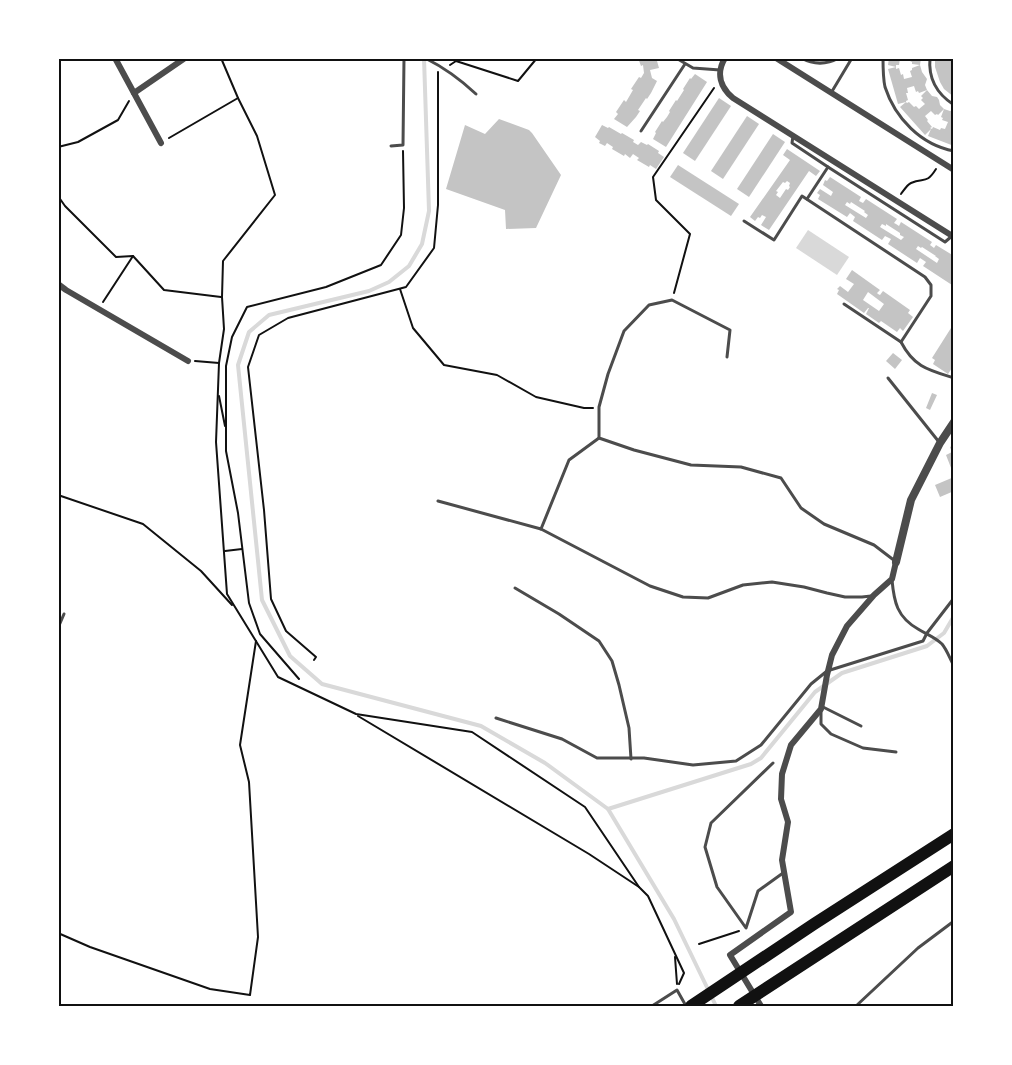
<svg xmlns="http://www.w3.org/2000/svg" width="1012" height="1065" font-family="Roboto,sans-serif">
<style>
.water{fill:#d9d9d9}
.lines{fill:none;stroke-linecap:round;stroke-linejoin:round}
.stream{stroke:#d9d9d9;stroke-width:4}
.building{fill:#c4c4c4;fill-rule:evenodd}
.path{stroke:#111;stroke-width:2}
.service{stroke:#4c4c4c;stroke-width:3}
.minor{stroke:#4c4c4c;stroke-width:6}
.tertiary{stroke:#4c4c4c;stroke-width:8}
.motorway{stroke:#111;stroke-width:12}
.neatline{fill:none;stroke:#111;stroke-width:2}
</style>
<rect width="100%" height="100%" fill="#fff"/>
<polygon class="water" points="808,230 849,257 837,275 796,248"/>
<g class="lines">
<g class="stream">
<polyline points="424,58 429,211 422,244 409,266 389,282 369,291 269,315 249,332 238,365 262,600 290,656 322,684 481,726 545,763 608,809 674,919 716,1006"/>
<polyline points="608,809 751,764 761,758 815,692 842,673 927,646 944,633 954,616"/>
</g>
</g>
<g class="building">
<polygon points="638,58 658,58 659,60 657,61 659,68 650,70 652,78 657,81 651,93 647,99 646,98 638,110 640,111 636,117 627,127 614,119 618,114 616,112 624,100 626,102 633,90 631,89 639,77 641,78 644,73 643,65 641,66"/>
<polygon points="889,58 900,58 899,65 896,65 896,67 888,65"/>
<polygon points="910,58 921,58 920,65 922,72 927,79 925,85 927,90 919,93 918,91 916,92 914,86 907,88 908,93 906,93 908,100 906,101 906,102 907,103 909,102 914,107 916,106 919,109 925,104 921,100 923,98 921,96 927,90 932,96 937,97 939,100 940,105 944,109 938,115 937,114 935,115 931,111 925,116 928,120 927,121 932,127 930,128 932,129 933,127 940,130 941,128 945,129 948,122 942,120 943,118 941,117 944,109 950,111 954,110 954,146 928,136 931,129 925,135 900,107 906,102 898,104 888,69 896,67 896,69 899,68 901,75 903,74 904,79 912,77 910,71 912,70 912,68 920,65 912,64 912,62 910,61"/>
<polygon points="935,58 954,58 954,97 944,89 940,82 935,67"/>
<polygon points="695,74 707,82 666,147 653,139 656,133 655,132 662,121 663,122 667,117 670,112 669,111 676,100 677,101 684,90 683,89 690,78 691,79"/>
<polygon points="719,98 731,106 695,161 683,153"/>
<polygon points="747,116 759,124 723,179 711,171"/>
<polygon points="499,119 529,130 532,133 561,175 536,228 506,229 505,210 446,189 465,125 485,134"/>
<polygon points="602,125 608,128 609,127 621,134 622,133 634,140 633,142 638,145 641,142 647,145 648,144 659,151 658,153 664,157 656,169 650,165 649,167 637,160 639,158 633,154 630,158 625,154 624,156 612,149 613,147 607,143 605,146 599,143 600,141 595,137"/>
<polygon points="773,134 785,142 749,197 737,189"/>
<path d="M787,149L820,171L816,176L809,171L769,230L761,225L766,217L762,215L760,218L758,217L755,221L750,217L790,160L783,155ZM787,181L790,183L789,186L790,187L788,190L786,189L780,198L776,195L778,192L776,191L783,182L785,183Z"/>
<polygon points="678,165 739,204 731,216 670,177"/>
<path d="M830,177L861,197L859,201L863,203L866,199L897,219L894,223L896,224L899,226L901,222L932,242L930,245L934,248L936,245L954,256V268L951,271L954,273L952,285L923,266L926,262L920,258L917,263L888,244L891,239L885,236L882,240L853,221L855,217L850,213L847,217L818,199L820,195L817,193L820,189L831,196L833,192L823,185L825,180L827,181ZM847,202L850,204L851,202L865,211L864,212L868,215L866,218L845,205ZM882,224L886,226V224L900,233V235L904,237L901,240L880,227ZM918,246L921,248L922,247L936,256H935L939,259L937,263L916,249Z"/>
<path d="M852,270L880,290L877,293L878,294L880,295L883,291L910,310L908,313L913,317L903,331L900,328L897,332L881,321L879,323L866,314L869,308H868L864,313L837,294L839,290L837,289L840,286L848,292L854,284L846,279ZM868,292L884,304L879,311L863,300Z"/>
<polygon points="951,328 954,330 954,369 952,368 948,374 933,364 935,360 932,358"/>
<polygon points="893,353 902,360 895,369 886,361"/>
<polygon points="932,393 937,395 930,410 926,408"/>
<polygon points="954,445 954,473 953,473 946,455 952,452 950,447"/>
<polygon points="954,477 954,491 940,497 935,485"/>
</g>
<g class="lines">
<g class="path">
<polyline points="450,65 456,61 518,81 537,58"/>
<polyline points="238,98 257,136 275,195 223,261 222,297 224,329 219,363 216,442 227,594 278,677 356,714 472,732 585,807 639,887"/>
<polyline points="169,138 238,98 221,58"/>
<polyline points="58,147 78,142 118,120 129,101"/>
<path d="M901,194C904,190 907,185 911,183C924,177 926,185 936,169"/>
<polyline points="58,196 65,206 116,257 133,256 164,290 221,297"/>
<polyline points="400,289 413,328 444,365 497,375 536,397 584,408 593,408"/>
<polyline points="674,293 690,234 656,200 653,177 714,88"/>
<polyline points="103,302 133,256"/>
<polyline points="195,361 219,363"/>
<polyline points="219,396 225,426"/>
<polyline points="58,495 143,524 201,571 232,605"/>
<polyline points="225,551 242,549"/>
<polyline points="314,660 316,657 286,631 271,599 264,510 248,367 259,335 288,318 406,287 434,248 438,205 438,72"/>
<polyline points="299,679 260,634 249,603 238,513 226,451 226,366 232,337 247,307 326,287 381,265 401,235 404,208 403,151"/>
<polyline points="358,716 589,854 639,887 648,896 684,973 679,984"/>
<polyline points="58,933 90,947 210,989 250,995 258,937 249,782 240,745 256,641"/>
<polyline points="699,944 739,931"/>
<polyline points="675,957 677,984"/>
</g>
<g class="service">
<path d="M425,58C445,68 460,79 476,94"/>
<polyline points="676,58 693,68 720,70"/>
<path d="M801,58C814,65 826,65 839,58"/>
<path d="M883,58C883,67 883,78 885,87C895,118 921,145 954,151"/>
<path d="M930,58C928,79 937,94 954,105"/>
<polyline points="831,93 852,58"/>
<polyline points="641,131 685,64"/>
<polyline points="793,136 792,143 828,167 945,242 952,236"/>
<polyline points="391,146 403,145 404,58"/>
<polyline points="807,199 828,167"/>
<polyline points="744,221 774,240 802,196 925,277 931,285 931,296 901,342 844,304"/>
<path d="M901,342C914,367 928,370 954,378"/>
<polyline points="727,357 730,330 672,300 649,305 624,331 608,374 599,407 599,438 634,450 691,465 741,467 781,478 801,508 824,524 874,545 895,561"/>
<polyline points="888,378 939,442"/>
<polyline points="438,501 541,529 650,586 683,597 708,598 743,585 772,582 804,587 827,593 845,597 862,597 871,596"/>
<polyline points="541,529 569,460 599,438"/>
<path d="M892,580C894,602 897,617 918,629C926,634 935,637 942,644C947,650 950,659 954,666"/>
<polyline points="515,588 559,614 599,641 612,661 619,685 629,728 631,759"/>
<polyline points="58,628 64,614"/>
<polyline points="823,707 861,726"/>
<polyline points="821,711 821,724 831,734 863,748 896,752"/>
<polyline points="496,718 562,739 597,758 644,758 693,765 736,761 761,745 811,684 827,671 923,641 927,633 954,598"/>
<polyline points="773,763 711,823 705,847 717,887 746,928 758,891 783,873"/>
<polyline points="652,1006 677,990 686,1006"/>
<polyline points="856,1006 918,948 954,921"/>
</g>
<g class="minor">
<polyline points="115,58 161,143"/>
<path d="M725,58C716,73 720,87 733,98L954,237"/>
<polyline points="776,58 954,170"/>
<polyline points="134,93 185,58"/>
<polyline points="58,284 66,290 188,361"/>
<polyline points="761,1006 730,955 791,912 782,860 788,822 781,799 782,774 791,745 821,709 827,675 832,655 847,626 874,595 892,579 896,562"/>
</g>
<polyline class="tertiary" points="896,562 911,500 940,443 954,422"/>
<g class="motorway">
<polyline points="691,1006 814,924 954,834"/>
<polyline points="739,1006 954,866"/>
</g>
</g>
<rect width="1012" height="1065" fill="none" stroke="#ffffff" stroke-width="120"/>
<rect x="60" y="60" width="892" height="945" class="neatline"/>
</svg>
